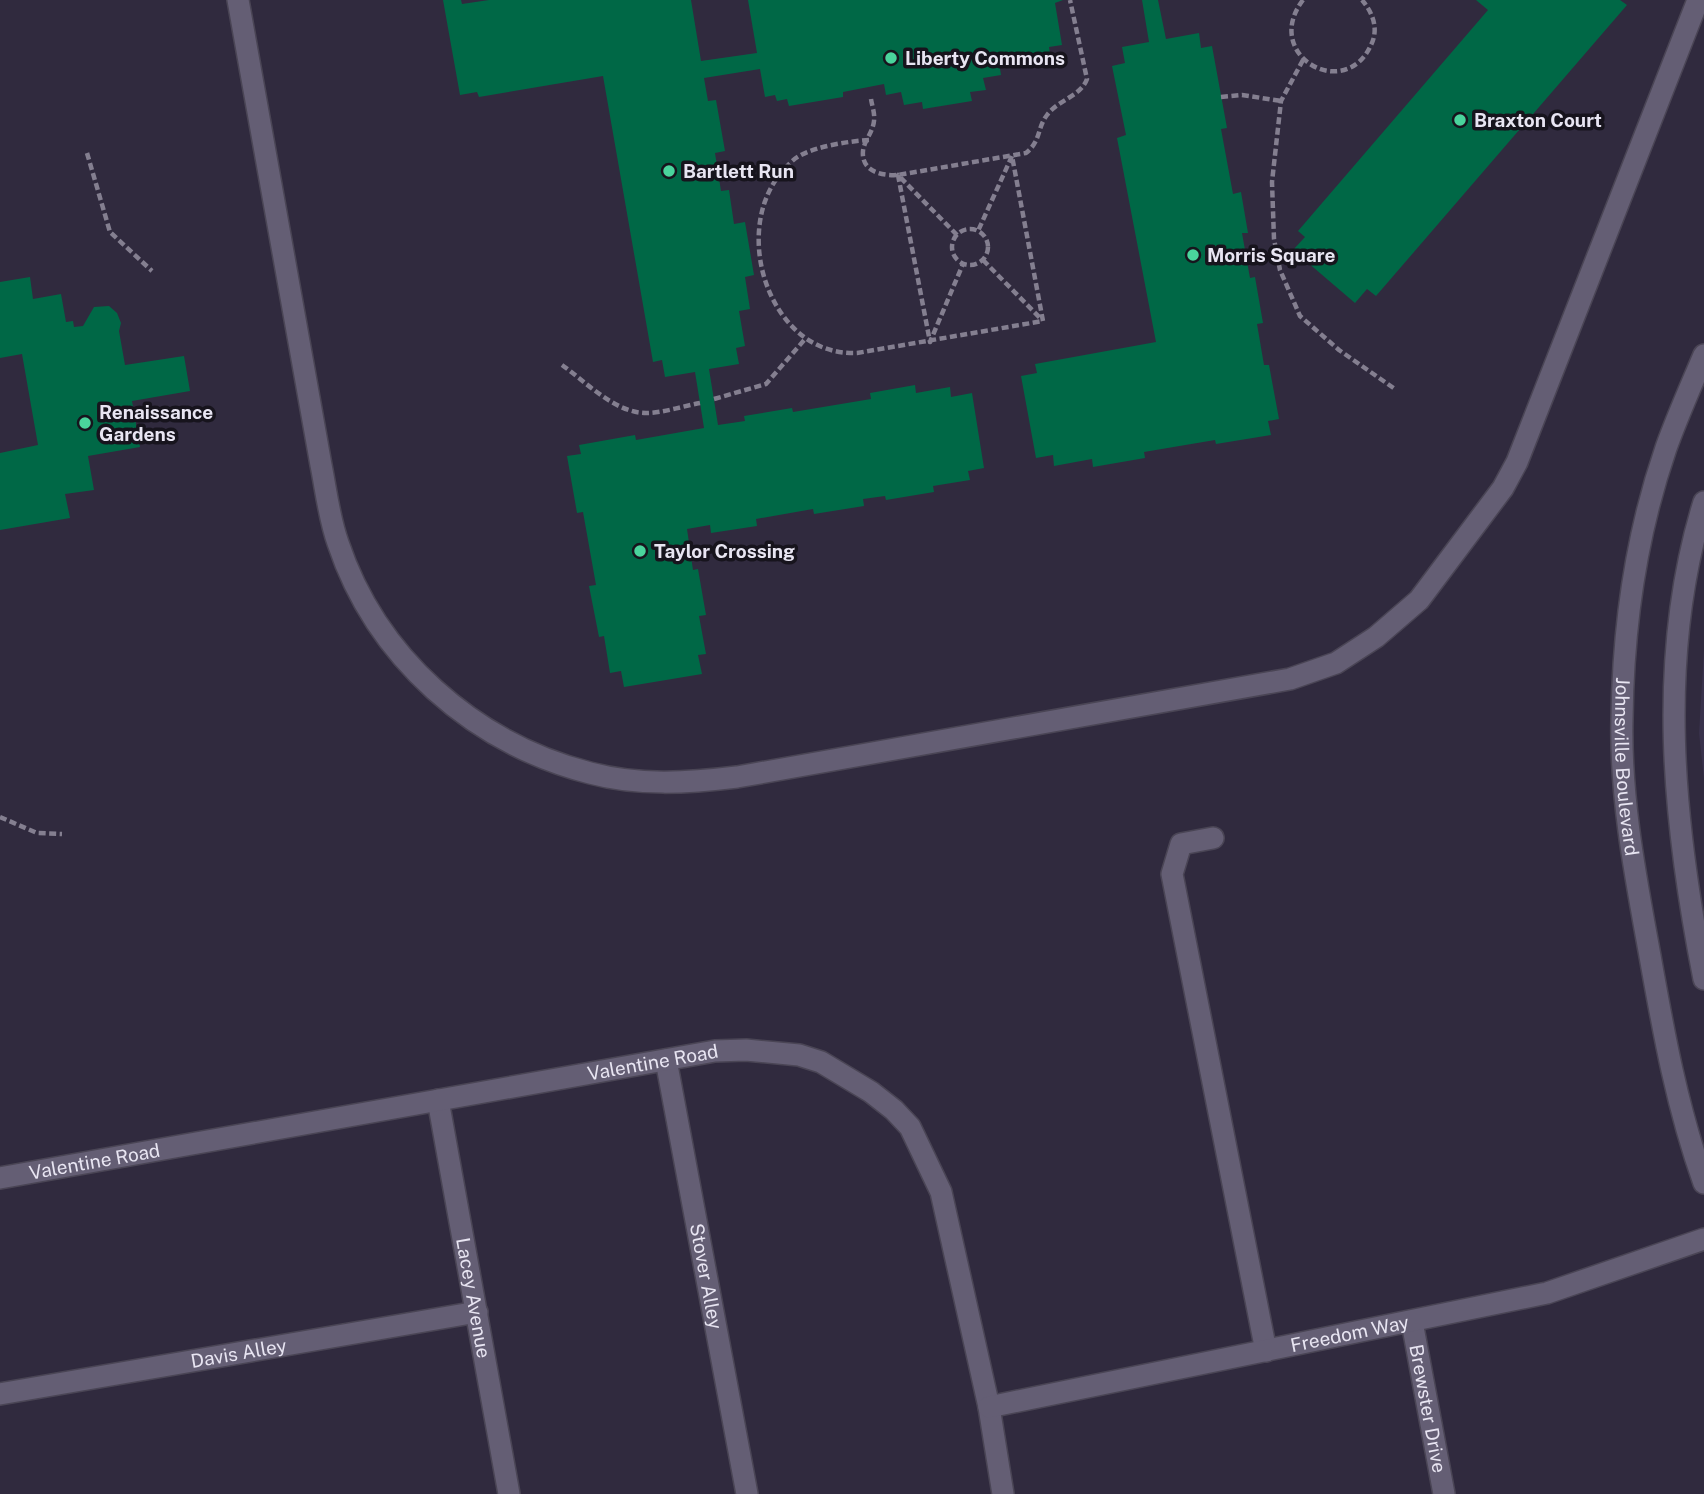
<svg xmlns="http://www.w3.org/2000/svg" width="1704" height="1494" font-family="'Public Sans',sans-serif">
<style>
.built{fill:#39324c}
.building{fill:#006846}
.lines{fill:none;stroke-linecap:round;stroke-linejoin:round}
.minor-casing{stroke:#4a4555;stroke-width:24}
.path{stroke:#847f90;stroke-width:4.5;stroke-dasharray:7 3.5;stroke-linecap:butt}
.minor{stroke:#645e74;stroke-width:21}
.poi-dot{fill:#4ad49c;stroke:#17141d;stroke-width:2.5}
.labels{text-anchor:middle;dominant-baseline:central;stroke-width:7;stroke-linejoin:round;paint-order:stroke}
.poi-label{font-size:19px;font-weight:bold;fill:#e8e5f2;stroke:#17141d;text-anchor:start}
.street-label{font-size:19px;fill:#e8e5f2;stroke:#17141d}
</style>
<rect width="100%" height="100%" fill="#302a3e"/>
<polygon class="built" points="1704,650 1704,779 1699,733"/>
<g class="building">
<polygon points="443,0 461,0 462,4 489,0 691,0 701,61 757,53 748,0 1063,0 1055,3 1062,45 1049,47 1050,54 999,62 1001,75 983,78 986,90 970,92 972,101 923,109 922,102 904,105 901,92 886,95 884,84 843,92 843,97 789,106 787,99 777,101 775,95 765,97 760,69 704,78 708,101 716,100 725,151 715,153 721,191 729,190 734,224 745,222 754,275 745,277 750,309 739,311 745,346 736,348 739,364 709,369 718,425 745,421 744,416 792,408 793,412 871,399 870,393 915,385 916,393 950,387 951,397 972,393 984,468 968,471 970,480 933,486 934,492 886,500 885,496 863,499 864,506 814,514 813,509 756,519 757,526 711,533 710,525 687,529 693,570 698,569 706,615 699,616 706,654 698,655 702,674 624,687 621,671 610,673 604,636 599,637 589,586 596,585 583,512 577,513 567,456 581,454 579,445 635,435 636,440 704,428 695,372 665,377 662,360 653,362 603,76 479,97 477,92 460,95"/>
<polygon points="1142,0 1158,0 1166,39 1199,33 1201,48 1212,46 1227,128 1221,129 1233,194 1241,192 1248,233 1242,233 1250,278 1255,277 1263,323 1257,324 1264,365 1269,365 1279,419 1268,421 1271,435 1216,444 1215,440 1144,452 1145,458 1093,467 1092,459 1054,466 1053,455 1036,458 1021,376 1037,373 1035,364 1156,342 1117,138 1126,135 1112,66 1125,63 1122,47 1149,42"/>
<polygon points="1476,0 1620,0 1627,5 1376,296 1367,289 1355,303 1293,250 1305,237 1298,231 1488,10"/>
<polygon points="30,277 33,299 61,294 66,322 73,321 74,327 83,326 94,307 109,306 117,313 121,323 119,331 125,365 184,356 190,391 132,401 140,447 88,456 94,490 65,494 70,518 0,530 0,453 38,445 22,354 0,358 0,282"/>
</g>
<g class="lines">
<g class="minor-casing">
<g id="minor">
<path d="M238,0L321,465C326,490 329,518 338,543C376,657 473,743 590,773C638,786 688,783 737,777L1290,679L1336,663L1376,637L1419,600L1503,488L1517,462L1698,0"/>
<path id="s1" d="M1704,355C1691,386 1677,417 1666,448C1636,535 1623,628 1622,719C1620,799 1636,879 1650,956C1664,1035 1677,1107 1704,1183"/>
<path d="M1704,502C1656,657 1673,822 1704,979"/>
<polyline points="1213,838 1181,844 1172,874 1266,1351"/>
<path id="s2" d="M666,1060L747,1494"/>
<path id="s3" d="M438,1100L509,1494"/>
<path id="s4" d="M0,1178L715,1051L746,1050L799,1055L821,1062L871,1092L894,1110L910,1127L941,1192L989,1407L1003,1494"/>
<path id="s5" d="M1412,1322L1444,1494"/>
<path id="s6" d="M0,1394L477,1312"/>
<path id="s7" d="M989,1407L1547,1293L1704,1239"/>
</g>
</g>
<g class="path">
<path d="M1303,0C1261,55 1345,103 1371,45C1379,29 1373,13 1362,0"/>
<polyline points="1303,60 1281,101 1272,182 1274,239 1280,270 1300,316 1339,350 1395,389"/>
<polyline points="1221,97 1242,95 1281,101"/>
<path d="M871,99C872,106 875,113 874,121C873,132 864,141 863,151C861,172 883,176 898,175L1026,153C1041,141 1037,128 1047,115C1058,100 1081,96 1087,79L1070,0"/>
<path d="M869,140C850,141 818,146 801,155C793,159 787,166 781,173C730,234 771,357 857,353L1043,321L1012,156L978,231"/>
<polyline points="87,153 110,232 152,271"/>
<circle cx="970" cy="247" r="18"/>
<polyline points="957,235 898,175 930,342 963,264"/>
<polyline points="983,260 1042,320"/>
<path d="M562,365C586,382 615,413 646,413C663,413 683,406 700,403"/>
<polyline points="714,399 766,384 806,338"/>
<polyline points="0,817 37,833 62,834"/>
</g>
<use href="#minor" class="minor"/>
</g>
<g class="poi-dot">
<circle cx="891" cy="58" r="7"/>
<circle cx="1460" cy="120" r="7"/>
<circle cx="669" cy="171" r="7"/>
<circle cx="1193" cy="255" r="7"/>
<circle cx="85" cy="423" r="7"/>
<circle cx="640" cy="551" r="7"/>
</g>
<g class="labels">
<g class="poi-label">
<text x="905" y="58">Liberty Commons</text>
<text x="1474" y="120">Braxton Court</text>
<text x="683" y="171">Bartlett Run</text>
<text x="1207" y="255">Morris Square</text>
<text x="99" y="412">Renaissance<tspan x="99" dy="22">Gardens</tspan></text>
<text x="654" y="551">Taylor Crossing</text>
</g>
<g class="street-label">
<text stroke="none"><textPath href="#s1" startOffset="424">Johnsville Boulevard</textPath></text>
<text stroke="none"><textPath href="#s4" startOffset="663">Valentine Road</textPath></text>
<text stroke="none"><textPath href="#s4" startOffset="96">Valentine Road</textPath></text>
<text stroke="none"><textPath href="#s2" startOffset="220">Stover Alley</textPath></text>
<text stroke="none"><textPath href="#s3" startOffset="201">Lacey Avenue</textPath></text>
<text stroke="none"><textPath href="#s7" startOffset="368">Freedom Way</textPath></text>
<text stroke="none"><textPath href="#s6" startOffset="242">Davis Alley</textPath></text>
<text stroke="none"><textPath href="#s5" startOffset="88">Brewster Drive</textPath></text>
</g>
</g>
</svg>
